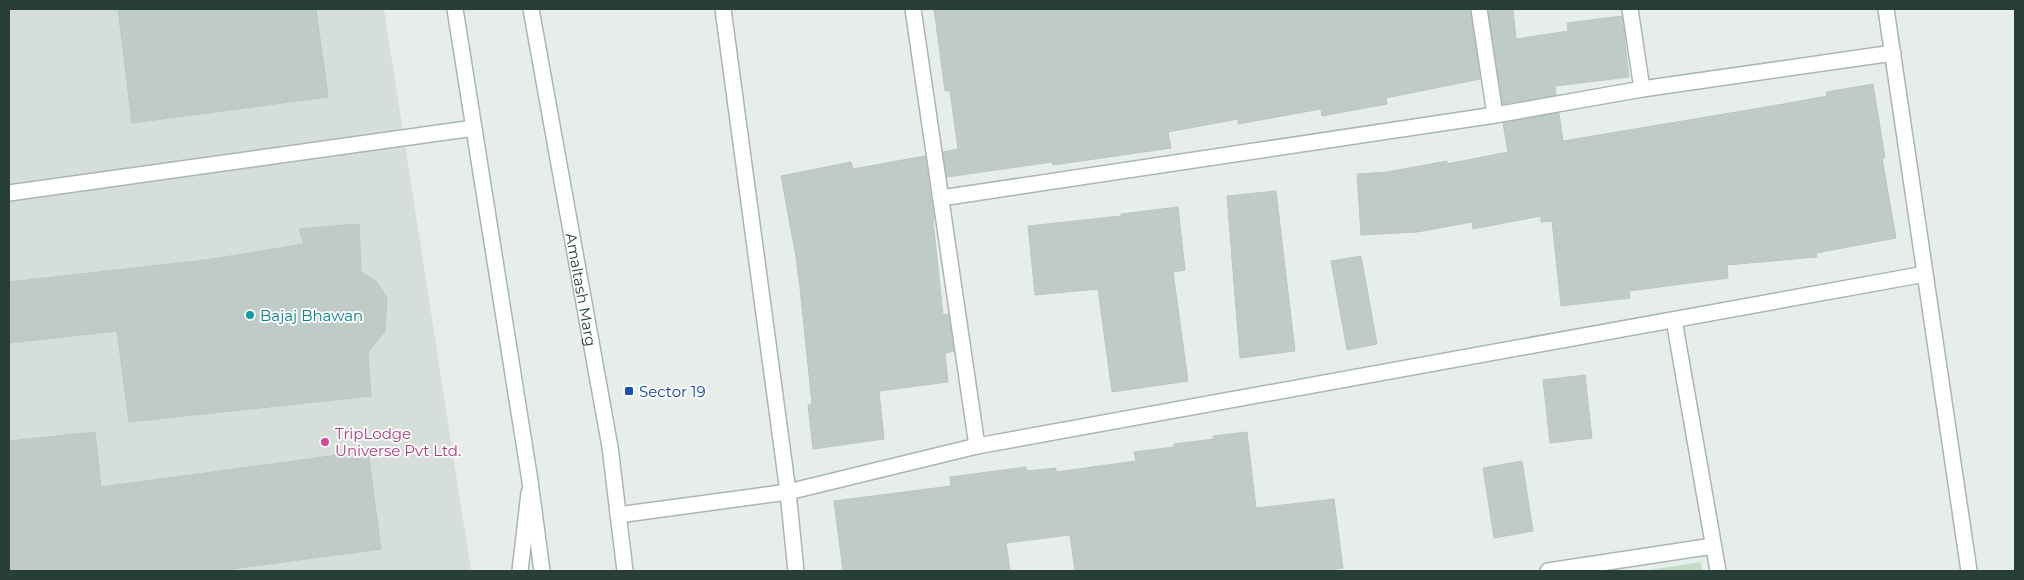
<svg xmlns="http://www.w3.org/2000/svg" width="2024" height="580" font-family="Montserrat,sans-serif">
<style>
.built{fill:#d5ded9}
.green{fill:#c2dcc6}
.building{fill:#bfcbc6;stroke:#bac7c0}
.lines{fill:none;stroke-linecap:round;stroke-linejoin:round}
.minor-casing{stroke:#aab6b0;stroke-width:18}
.tertiary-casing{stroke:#aab6b0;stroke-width:18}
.secondary-casing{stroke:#a6b8b0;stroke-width:18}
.minor{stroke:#fff;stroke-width:15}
.tertiary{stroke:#fff;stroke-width:15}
.secondary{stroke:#fff;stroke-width:15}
.culture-dot{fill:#0f9aa8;stroke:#f7faf8;stroke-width:2}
.transit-dot{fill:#1a4fb4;stroke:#f7faf8;stroke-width:2}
.hotel-dot{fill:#d1479c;stroke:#f7faf8;stroke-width:2}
.labels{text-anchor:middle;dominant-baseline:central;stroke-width:4;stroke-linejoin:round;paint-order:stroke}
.street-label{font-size:15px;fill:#273f36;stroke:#f7faf8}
.culture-label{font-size:15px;fill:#0d838f;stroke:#f7faf8;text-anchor:start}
.transit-label{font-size:15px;fill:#164399;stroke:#f7faf8;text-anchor:start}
.hotel-label{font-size:15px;fill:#b23c85;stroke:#f7faf8;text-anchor:start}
</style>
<rect width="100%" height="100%" fill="#e7eeea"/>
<polygon class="built" points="9,9 384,9 471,571 9,571"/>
<polygon class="green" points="1701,562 1702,571 1643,571"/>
<g class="building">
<polygon points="118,9 316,9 328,97 132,123"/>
<polygon points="934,9 1470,9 1480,79 1386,98 1387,104 1322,116 1321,109 1238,124 1238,119 1168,132 1171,148 1053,165 1052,162 947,177 943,152 958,149 950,91 945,91"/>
<polygon points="1488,9 1513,9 1516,39 1568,31 1567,23 1622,16 1629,77 1555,86 1556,95 1503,104"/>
<polygon points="1873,84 1885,158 1882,158 1896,238 1816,253 1817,257 1727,265 1728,278 1629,291 1630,298 1561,306 1552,221 1541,222 1541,216 1473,229 1472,222 1417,232 1361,235 1357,174 1387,172 1447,161 1447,164 1508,152 1503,123 1559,113 1563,141 1778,105 1827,96 1826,92"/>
<polygon points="925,156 934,220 933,221 943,315 948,314 954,351 945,353 948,382 879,391 884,439 813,449 808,405 812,404 800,288 796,257 781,176 851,162 853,169"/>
<polygon points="1276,191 1295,351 1240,358 1227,196"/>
<polygon points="1178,207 1185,270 1173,272 1188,381 1112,392 1098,289 1035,295 1028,226 1121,216 1121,214"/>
<polygon points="359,224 361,272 376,281 387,298 385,331 368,352 371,396 129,422 117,331 9,343 9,282 206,260 304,244 299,229"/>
<polygon points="1361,256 1377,344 1347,350 1331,261"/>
<polygon points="1585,375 1592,438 1550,443 1543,380"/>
<polygon points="95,432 101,487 368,451 381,549 216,571 9,571 9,441"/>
<polygon points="1247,432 1256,508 1334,499 1343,568 1320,571 1075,571 1070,535 1006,543 1010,571 843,571 834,501 951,486 950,477 1026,467 1027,471 1056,468 1056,472 1136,461 1134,452 1174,447 1174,444 1214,439 1213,436"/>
<polygon points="1522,461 1533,531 1494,538 1483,468"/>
</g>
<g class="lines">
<g class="minor-casing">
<g id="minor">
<polyline points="723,9 788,492 796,571"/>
<polyline points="913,9 977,446"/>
<polyline points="1479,9 1495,115"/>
<polyline points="1630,9 1642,89"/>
<polyline points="1886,9 1969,571"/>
<polyline points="9,193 474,128"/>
<polyline points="941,198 1495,115 1642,89 1893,53"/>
<polyline points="1674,320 1718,571"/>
<polyline points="618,515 788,492 977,446 1925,274"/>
<polyline points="1548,571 1713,546"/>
</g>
</g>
<g class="tertiary-casing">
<polyline id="tertiary" points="520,571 529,493"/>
</g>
<g class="secondary-casing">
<g id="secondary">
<polyline points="455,9 530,481 542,571"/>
<path id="s1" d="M531,9L610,447L625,571"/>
</g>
</g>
<use href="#minor" class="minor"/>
<use href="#tertiary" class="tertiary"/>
<use href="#secondary" class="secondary"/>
</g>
<circle class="culture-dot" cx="250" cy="315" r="5"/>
<rect class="transit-dot" x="624" y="386" width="10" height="10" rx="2.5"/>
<circle class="hotel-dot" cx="325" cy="442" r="5"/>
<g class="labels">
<g class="street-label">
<text stroke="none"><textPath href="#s1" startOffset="285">Amaltash Marg</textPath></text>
</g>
<g class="culture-label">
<text x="260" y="315">Bajaj Bhawan</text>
</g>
<g class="transit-label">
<text x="639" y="391">Sector 19</text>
</g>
<g class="hotel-label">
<text x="335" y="433">TripLodge<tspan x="335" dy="17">Universe Pvt Ltd.</tspan></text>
</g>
</g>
<rect width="2024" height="580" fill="none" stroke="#273f36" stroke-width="20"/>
</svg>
